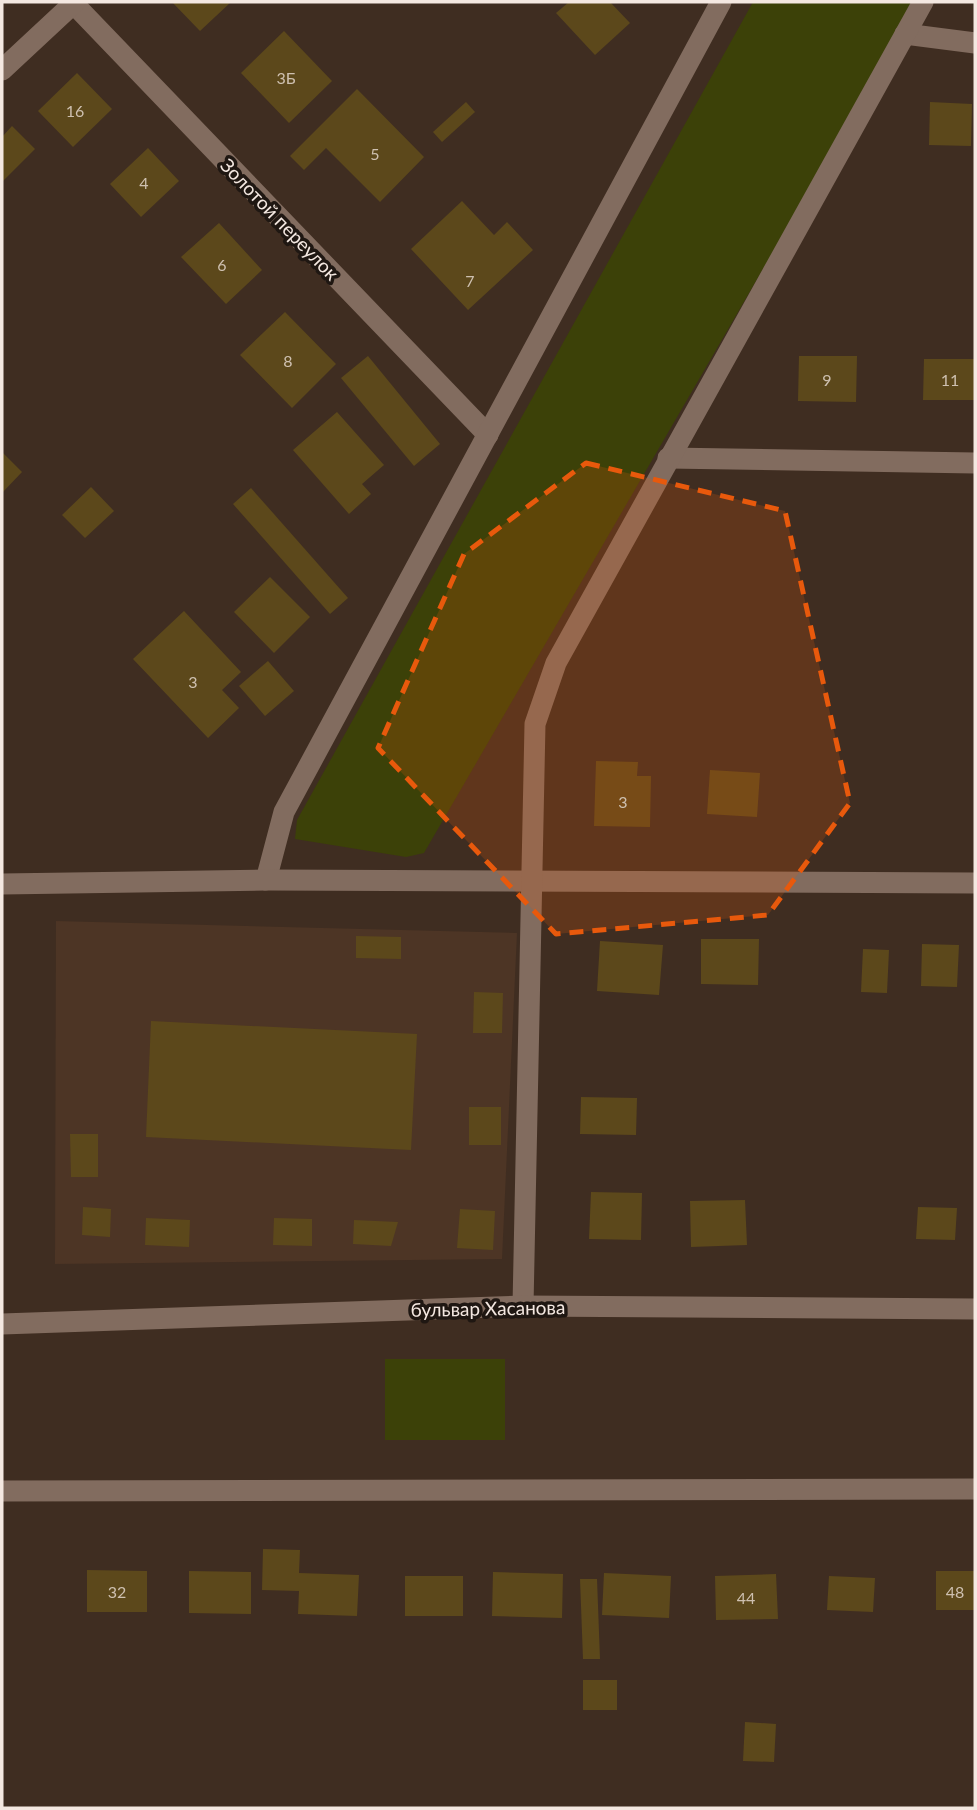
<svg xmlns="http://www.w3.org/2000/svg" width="977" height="1810" font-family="Lato,sans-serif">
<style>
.built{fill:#4d3525}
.green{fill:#3c4108}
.building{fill:#5c481b}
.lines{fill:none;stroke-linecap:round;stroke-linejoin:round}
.minor{stroke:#826c5f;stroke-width:21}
.marked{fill:#e8590c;fill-opacity:0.2;stroke:#e8590c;stroke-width:5;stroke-dasharray:14 9;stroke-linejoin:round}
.labels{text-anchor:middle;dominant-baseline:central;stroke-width:7;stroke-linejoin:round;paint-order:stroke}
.number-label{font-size:16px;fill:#cec0b0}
.street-label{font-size:19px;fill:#f4e8e1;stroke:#1f1712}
</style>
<rect width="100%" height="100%" fill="#3f2d21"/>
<polygon class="built" points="56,921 517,933 502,1259 55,1264"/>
<g class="green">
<polygon points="753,2 918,2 424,853 406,857 295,839 297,820"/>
<rect x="385" y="1359" width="120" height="81"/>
</g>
<g class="building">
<polygon points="172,2 231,2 200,31"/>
<polygon points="569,2 610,2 630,23 595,55 556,13"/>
<polygon points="284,31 332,81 289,123 241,73"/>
<polygon points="77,73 112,109 73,147 38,111"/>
<polygon points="357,89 424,157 380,202 326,148 304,170 290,156"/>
<polygon points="466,102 475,112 442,142 433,132"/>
<polygon points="930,102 972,104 971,146 929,145"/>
<polygon points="12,126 35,149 2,182 2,137"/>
<polygon points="148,148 179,181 141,217 110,184"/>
<polygon points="462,201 494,235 507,222 533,250 468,310 411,249"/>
<polygon points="219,223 262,270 226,304 181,257"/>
<polygon points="285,312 336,364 292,408 240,355"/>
<polygon points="368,356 440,444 414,466 341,378"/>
<polygon points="799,356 857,356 856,402 798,401"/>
<polygon points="924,359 975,359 975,400 923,400"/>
<polygon points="337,412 384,465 362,484 371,494 349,514 293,450"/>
<polygon points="2,452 22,472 2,493"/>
<polygon points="91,487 114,511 85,538 62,515"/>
<polygon points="251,488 348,598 330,614 233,504"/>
<polygon points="270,577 310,617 274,653 234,612"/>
<polygon points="184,611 241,672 222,690 239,708 208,738 133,659"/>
<polygon points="268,661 294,691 265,716 239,686"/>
<polygon points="596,761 638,762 637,776 651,776 650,827 594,826"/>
<polygon points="710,770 760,773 757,817 707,814"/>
<polygon points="356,936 401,937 401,959 356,958"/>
<polygon points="701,939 759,939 758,985 701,984"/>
<polygon points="600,941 663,945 659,995 597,991"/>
<polygon points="922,944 959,945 957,987 921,986"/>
<polygon points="863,949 889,950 887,993 861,992"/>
<polygon points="474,992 503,993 502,1033 473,1033"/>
<polygon points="151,1021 417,1034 411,1150 146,1137"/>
<polygon points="581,1097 637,1098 636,1135 580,1134"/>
<rect x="469" y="1107" width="32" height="38"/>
<polygon points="70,1134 98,1134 98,1177 71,1177"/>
<polygon points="591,1192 642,1193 641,1240 589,1239"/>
<polygon points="745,1200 747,1245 691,1247 690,1201"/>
<polygon points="83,1207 111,1209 110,1237 82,1235"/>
<polygon points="918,1207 957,1208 955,1240 916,1239"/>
<polygon points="460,1209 495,1211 493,1250 457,1248"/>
<polygon points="146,1218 190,1220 189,1247 145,1245"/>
<polygon points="274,1218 312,1219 312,1246 273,1245"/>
<polygon points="354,1220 398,1222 391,1246 353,1244"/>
<polygon points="263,1549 300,1550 299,1573 359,1575 357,1616 298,1614 299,1591 262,1590"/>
<polygon points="87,1570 147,1571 147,1612 87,1612"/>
<polygon points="189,1571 251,1572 251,1614 189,1613"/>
<rect x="936" y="1571" width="39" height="39"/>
<polygon points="493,1572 563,1574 562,1618 492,1616"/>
<polygon points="604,1573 671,1576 669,1618 602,1615"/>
<polygon points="776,1574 778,1619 716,1620 715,1576"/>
<rect x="405" y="1576" width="58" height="40"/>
<polygon points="829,1576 875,1578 873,1612 827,1610"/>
<polygon points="580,1579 597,1579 600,1659 583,1659"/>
<rect x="583" y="1680" width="34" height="30"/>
<polygon points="745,1722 776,1724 774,1762 743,1761"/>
</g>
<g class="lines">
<g class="minor">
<polyline points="73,3 488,435"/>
<polyline points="905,34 975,43"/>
<polyline points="2,70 75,2"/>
<polyline points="668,458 975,463"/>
<polyline points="266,880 284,812 721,2"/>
<polyline points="2,884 266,880 975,883"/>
<polyline points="523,1306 535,724 556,663 923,2"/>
<polyline points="2,1324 523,1306 975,1309"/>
<polyline points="2,1491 975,1489"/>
</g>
</g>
<path class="marked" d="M586,463L785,511L850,803L768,915L556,934L378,748L464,554Z"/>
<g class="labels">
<g class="number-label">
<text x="286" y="77">3Б</text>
<text x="75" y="110">16</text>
<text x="375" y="153">5</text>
<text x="144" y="182">4</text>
<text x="222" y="264">6</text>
<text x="470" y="280">7</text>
<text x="288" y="360">8</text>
<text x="827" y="379">9</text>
<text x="950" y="379">11</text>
<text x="193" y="681">3</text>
<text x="623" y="801">3</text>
<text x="117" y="1591">32</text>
<text x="955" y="1591">48</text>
<text x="746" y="1597">44</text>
</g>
<g class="street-label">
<text transform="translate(280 219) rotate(46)">Золотой переулок</text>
<text transform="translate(488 1308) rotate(-1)">бульвар Хасанова</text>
</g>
</g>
<rect width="977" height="1810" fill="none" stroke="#f4e8e1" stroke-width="7"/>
</svg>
